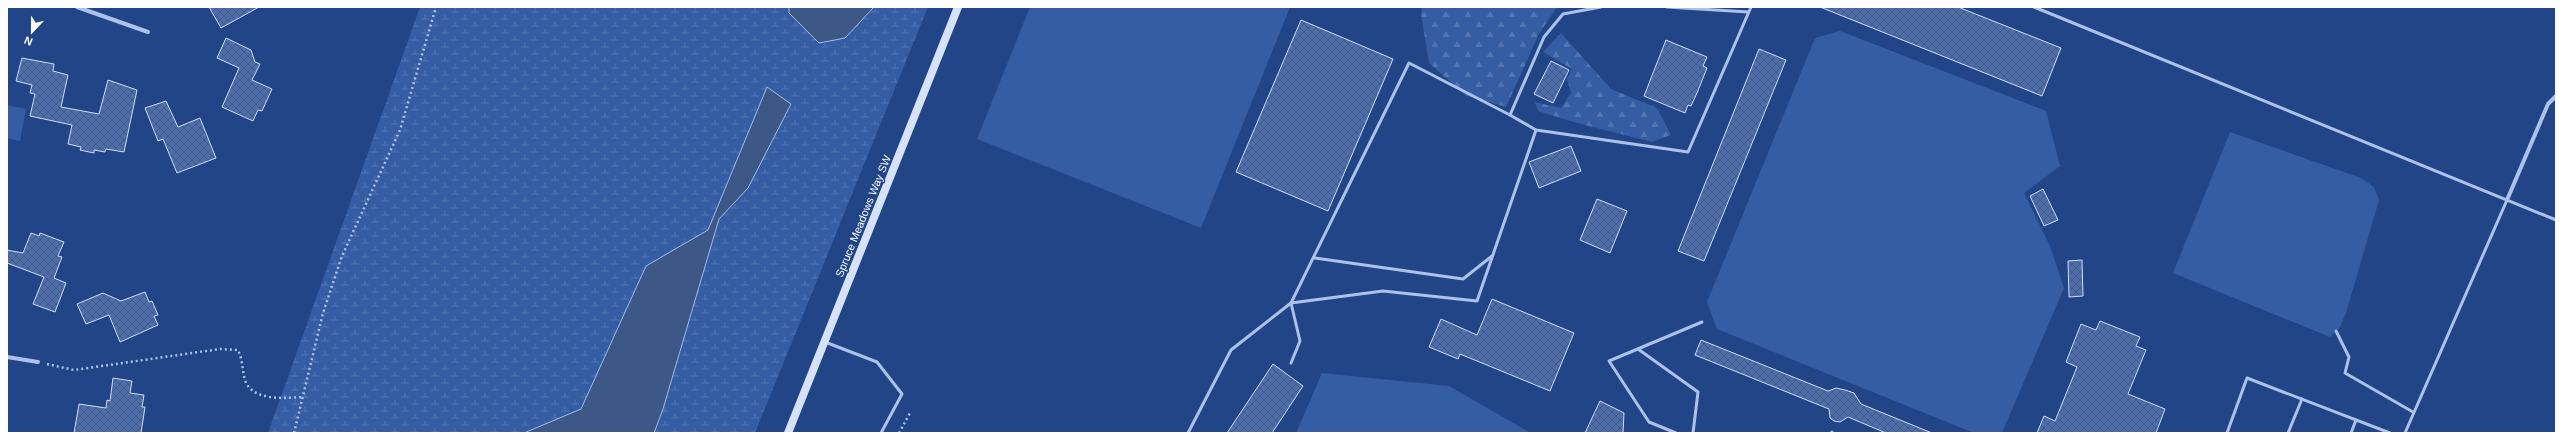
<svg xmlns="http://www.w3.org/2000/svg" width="2563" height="440" font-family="Arial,sans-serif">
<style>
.forest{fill:url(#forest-firs)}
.wetland{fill:url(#wetland-marsh)}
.garden{fill:#355da4}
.water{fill:#3d5787;stroke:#9fbceb}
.building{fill:url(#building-cross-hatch);stroke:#cfdef7}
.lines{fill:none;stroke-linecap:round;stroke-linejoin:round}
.path{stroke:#abc2ea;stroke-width:2.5;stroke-dasharray:2 3;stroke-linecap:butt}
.lane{stroke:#abc2ea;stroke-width:3}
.street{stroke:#abc2ea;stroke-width:4}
.secondary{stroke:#d6e2f8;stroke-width:8}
.labels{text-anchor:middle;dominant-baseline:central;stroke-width:3;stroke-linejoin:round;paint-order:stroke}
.street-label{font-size:11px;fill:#fff;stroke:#214587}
</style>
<defs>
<pattern id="forest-firs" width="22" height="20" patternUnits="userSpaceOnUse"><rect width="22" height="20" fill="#355da4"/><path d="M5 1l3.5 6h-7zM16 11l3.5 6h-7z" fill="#5375b2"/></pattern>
<pattern id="wetland-marsh" width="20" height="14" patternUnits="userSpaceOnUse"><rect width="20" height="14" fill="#355da4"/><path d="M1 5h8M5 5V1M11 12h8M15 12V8" fill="none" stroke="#5375b2"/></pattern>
<pattern id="building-cross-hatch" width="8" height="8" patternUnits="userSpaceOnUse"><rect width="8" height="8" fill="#4a6eaf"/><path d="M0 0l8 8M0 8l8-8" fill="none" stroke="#4b5a74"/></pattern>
</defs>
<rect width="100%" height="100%" fill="#214587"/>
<g class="forest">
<polygon points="1422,7 1557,7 1539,34 1506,107 1465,95 1429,63 1421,14"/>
<polygon points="1561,33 1611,89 1657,108 1671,135 1652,142 1577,123 1538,111 1535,102 1561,108 1571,93 1567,79 1572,69 1543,52"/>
</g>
<polygon class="wetland" points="420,7 928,7 755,433 268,433"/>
<g class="garden">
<polygon points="1030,7 1290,7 1201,228 977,139"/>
<polygon points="1840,31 2046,111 2060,166 2024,193 2050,246 2064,288 2002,433 1974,433 1717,329 1707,302 1815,38"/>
<polygon points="7,105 26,109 20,141 7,138"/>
<polygon points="2230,132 2361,178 2374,187 2379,200 2346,313 2340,327 2330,337 2173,273"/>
<polygon points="1322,373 1449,386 1531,433 1296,433"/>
</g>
<g class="water">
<polygon points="789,7 874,7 845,38 819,43 789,13"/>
<polygon points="767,87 791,104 748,188 719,219 663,409 654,433 524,433 581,409 646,266 708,230"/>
</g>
<g class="building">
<polygon points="209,7 259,7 221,28"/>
<polygon points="1820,7 1958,7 2061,48 2042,96"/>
<polygon points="1301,20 1393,59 1328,211 1236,172"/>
<polygon points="226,38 251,50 255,62 260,64 252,80 272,89 262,111 258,110 253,121 222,107 239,68 217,58"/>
<polygon points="1666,40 1707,57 1703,66 1707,68 1697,93 1691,106 1688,105 1685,113 1644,96"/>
<polygon points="1759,49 1786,60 1704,261 1678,251"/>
<polygon points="22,58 54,64 53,71 68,75 61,107 99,114 108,80 137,90 124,152 106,149 105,152 94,150 94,153 80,150 81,147 68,144 72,125 30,116 35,94 30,93 32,85 16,81"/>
<polygon points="1551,61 1569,70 1553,103 1534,94"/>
<polygon points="166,101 178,127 200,118 216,158 177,173 163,139 158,141 145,108"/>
<polygon points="1571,146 1581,171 1539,188 1529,162"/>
<polygon points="2043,189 2058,220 2044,226 2030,196"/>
<polygon points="1597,199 1627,211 1610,253 1580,240"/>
<polygon points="31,233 39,236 40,233 64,242 58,256 62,257 54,278 66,283 55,312 33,304 44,277 7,263 7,250 23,253"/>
<polygon points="2082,260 2083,296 2069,297 2068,261"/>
<polygon points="145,292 149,302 152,301 158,315 154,316 158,325 120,342 109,315 86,324 77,304 103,293 121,301"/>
<polygon points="1492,299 1574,333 1550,391 1460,354 1458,359 1429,347 1441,319 1477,335"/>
<polygon points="2100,321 2140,337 2136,346 2146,350 2128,394 2165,409 2156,433 2037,433 2044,416 2055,421 2077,367 2066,362 2081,324 2096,330"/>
<polygon points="1701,340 1828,391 1836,388 1845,390 1854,393 1861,404 1932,433 1886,433 1848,417 1840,422 1834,421 1830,418 1829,409 1695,355"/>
<polygon points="1273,364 1303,386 1272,433 1227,433"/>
<polygon points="113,378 132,381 130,393 144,395 142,407 145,407 141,433 74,433 79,404 106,408 107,400 110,401"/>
<polygon points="1600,401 1624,413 1623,433 1585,433"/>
</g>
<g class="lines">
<g class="path">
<path d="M47,364L74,370L220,349L238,350C243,361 242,369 245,380C252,402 287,398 304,397"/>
<polyline points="294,433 323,313 342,256 400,130 436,7"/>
<polyline points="899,433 910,413"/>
</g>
<g class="lane">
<polyline points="1601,7 1563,14 1544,37 1510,115 1536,130 1688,152 1751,7"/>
<polyline points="1667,7 1748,12"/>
<polyline points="2034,7 2556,220"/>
<polyline points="1315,258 1463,279 1492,256"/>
<polyline points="2336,331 2349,357 2345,373 2413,412"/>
<polyline points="825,342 877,362 902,394 881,433"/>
<polyline points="1638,349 1698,392 1693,433"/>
<polyline points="1291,363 1300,341 1291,303 1409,63 1510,115"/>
<polyline points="1188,433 1231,350 1291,303 1383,291 1477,301 1536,130"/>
<polyline points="1676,433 1649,422 1609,361 1702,322"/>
<polyline points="1831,433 1832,432"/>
<polyline points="2227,433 2247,378 2390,433"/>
<polyline points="2288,433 2302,399"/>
<polyline points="2351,433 2356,420"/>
<polyline points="2405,433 2507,200"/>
</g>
<g class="street">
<polyline points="77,7 148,32"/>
<polyline points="2507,200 2548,104 2556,96"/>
<polyline points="7,357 38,362"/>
</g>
<polyline class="secondary" points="788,433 958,7"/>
</g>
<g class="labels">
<g class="street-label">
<text transform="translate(863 216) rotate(-68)">Spruce Meadows Way SW</text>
</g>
</g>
<rect width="2563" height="440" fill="none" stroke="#ffffff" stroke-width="16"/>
<g transform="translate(32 32) rotate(202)" stroke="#214587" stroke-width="3" paint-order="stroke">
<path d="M0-3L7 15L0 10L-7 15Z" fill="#ffffff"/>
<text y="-6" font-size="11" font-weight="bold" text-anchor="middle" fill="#ffffff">N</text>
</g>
</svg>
